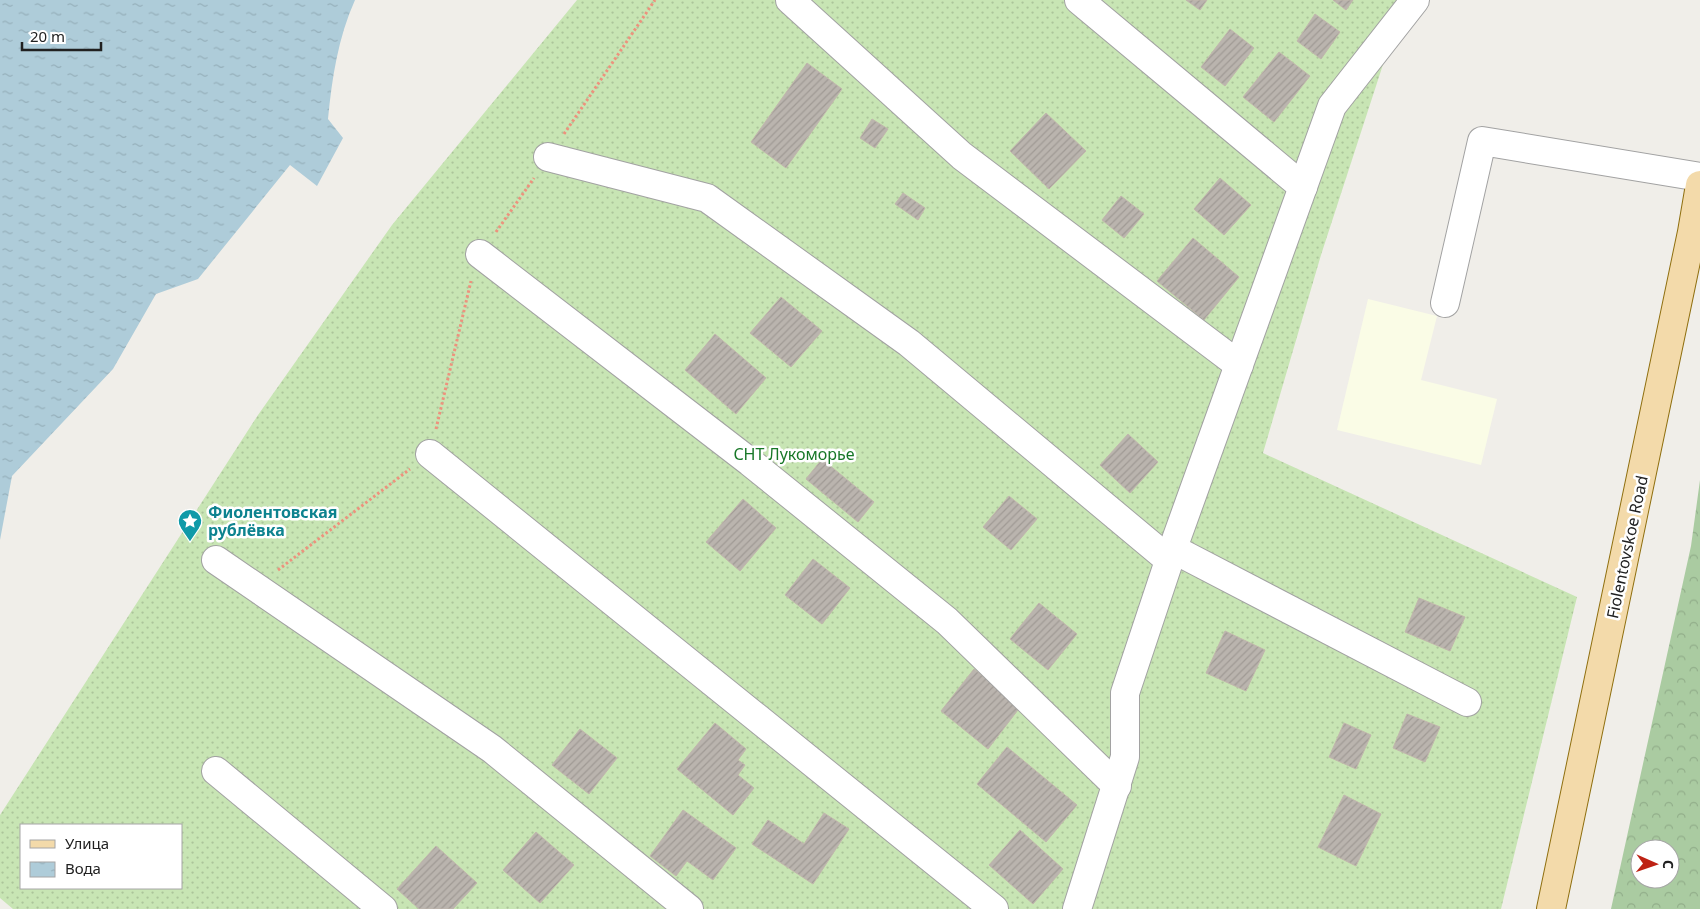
<svg xmlns="http://www.w3.org/2000/svg" width="1700" height="909" font-family="'Noto Sans',sans-serif">
<style>
.education{fill:#fafce6}
.grass{fill:url(#grass-dots);fill-rule:evenodd}
.forest{fill:url(#forest-crowns);fill-rule:evenodd}
.water{fill:url(#water-ripples)}
.building{fill:url(#building-hatch);stroke:#c1b7ac}
.lines{fill:none;stroke-linecap:round;stroke-linejoin:round}
.minor-casing{stroke:#a2a2a2;stroke-width:30}
.major-casing{stroke:#8f6f0f;stroke-width:30}
.path{stroke:#ed927d;stroke-width:3;stroke-dasharray:2.5 2.5;stroke-linecap:butt}
.minor{stroke:#fff;stroke-width:28}
.major{stroke:#f3daaa;stroke-width:28}
.labels{text-anchor:middle;dominant-baseline:central;stroke-width:5;stroke-linejoin:round;paint-order:stroke}
.park-label{font-size:16px;fill:#177727;stroke:#fff}
.culture-label{font-size:16px;font-weight:bold;fill:#0d838f;stroke:#fff;text-anchor:start}
.street-label{font-size:16px;fill:#212121;stroke:#fff}
</style>
<defs>
<pattern id="grass-dots" width="8" height="8" patternUnits="userSpaceOnUse" patternTransform="scale(1.25)"><rect width="8" height="8" fill="#c8e5b4"/><path d="M2 2h.1M6 6h.1" fill="none" stroke="#acc49a" stroke-width="1.8" stroke-linecap="round"/></pattern>
<pattern id="forest-crowns" width="20" height="18" patternUnits="userSpaceOnUse" patternTransform="scale(1.25)"><rect width="20" height="18" fill="#aacba1"/><path d="M2 6a3 3 0 1 1 6 0M12 15a3 3 0 1 1 6 0" fill="none" stroke="#92ae8a"/></pattern>
<pattern id="water-ripples" width="26" height="14" patternUnits="userSpaceOnUse" patternTransform="scale(1.25)"><rect width="26" height="14" fill="#aeccd9"/><path d="M2 4q2-2 4 0t4 0M15 11q2-2 4 0t4 0" fill="none" stroke="#95afba"/></pattern>
<pattern id="building-hatch" width="6" height="6" patternUnits="userSpaceOnUse" patternTransform="scale(1.25)"><rect width="6" height="6" fill="#bab4ae"/><path d="M-1 1l2-2M0 6l6-6M5 7l2-2" fill="none" stroke="#a09a95"/></pattern>
</defs>
<rect width="100%" height="100%" fill="#f0eee9"/>
<polygon class="education" points="1368,299 1437,316 1421,380 1497,399 1481,465 1337,430"/>
<path class="grass" d="M577,0H1404L1321,255L1263,453L1577,597L1501,909H13L0,898V815L258,415L392,225ZM21,825H181V888H21Z"/>
<path class="forest" d="M1700,480V909H1611L1691,546ZM1640,849H1670V879H1640Z"/>
<path class="water" d="M0,0H355C338,38 332,78 328,119L343,138L317,186L290,165L198,279L156,294L113,369L12,476L0,540Z"/>
<g class="building">
<polygon points="1186,0 1207,0 1200,10"/>
<polygon points="1333,0 1353,0 1346,10"/>
<polygon points="1315,14 1340,32 1321,59 1297,41"/>
<polygon points="1230,29 1254,48 1225,86 1201,67"/>
<polygon points="1279,52 1310,76 1274,122 1243,97"/>
<polygon points="807,63 842,89 786,168 751,142"/>
<polygon points="1046,113 1086,151 1049,189 1010,151"/>
<polygon points="872,119 888,129 875,148 860,138"/>
<polygon points="1220,178 1251,205 1224,235 1194,209"/>
<polygon points="903,193 925,208 918,220 895,204"/>
<polygon points="1121,196 1144,214 1124,238 1102,220"/>
<polygon points="1193,238 1239,277 1204,320 1157,281"/>
<polygon points="781,297 822,331 791,367 750,333"/>
<polygon points="715,334 766,378 736,414 685,370"/>
<polygon points="1128,434 1158,462 1130,493 1100,465"/>
<polygon points="822,459 874,502 858,522 806,479"/>
<polygon points="1009,496 1037,519 1011,550 983,527"/>
<polygon points="743,499 776,528 740,571 706,542"/>
<polygon points="813,559 850,588 822,624 785,595"/>
<polygon points="1419,598 1465,617 1450,651 1405,632"/>
<polygon points="1039,603 1077,634 1048,670 1010,639"/>
<polygon points="1225,631 1265,650 1246,691 1206,673"/>
<polygon points="974,669 1021,706 988,749 941,711"/>
<polygon points="1407,714 1440,727 1425,762 1393,748"/>
<polygon points="715,723 746,749 738,760 745,765 738,775 754,788 733,815 677,769"/>
<polygon points="1344,723 1371,735 1356,769 1329,757"/>
<polygon points="580,729 617,758 589,794 552,765"/>
<polygon points="1007,747 1077,805 1046,842 977,784"/>
<polygon points="1344,795 1381,814 1356,866 1318,847"/>
<polygon points="683,810 736,848 713,880 687,861 676,876 650,856"/>
<polygon points="824,813 849,829 813,884 752,844 768,820 804,844"/>
<polygon points="1020,830 1063,869 1033,904 989,865"/>
<polygon points="536,832 574,865 540,903 503,870"/>
<polygon points="436,846 477,883 453,909 419,909 397,889"/>
</g>
<g class="lines">
<g class="minor-casing">
<g id="minor">
<polyline points="790,0 962,156 1239,365"/>
<polyline points="1079,0 1303,187"/>
<polyline points="548,157 707,198 909,343 1169,560"/>
<polyline points="480,254 750,462 947,621 1117,786"/>
<polyline points="1445,303 1482,141 1700,177"/>
<polyline points="430,454 994,909"/>
<polyline points="1173,549 1467,702"/>
<polyline points="216,560 492,749 689,909"/>
<polyline points="216,771 383,909"/>
<polyline points="1077,909 1125,757 1125,693 1177,537 1332,106 1415,0"/>
</g>
</g>
<g class="major-casing">
<polyline id="major" points="1551,909 1692,232 1700,185"/>
</g>
<g class="path">
<polyline points="564,134 655,0"/>
<polyline points="496,232 534,178"/>
<polyline points="436,429 471,281"/>
<polyline points="278,570 410,469"/>
</g>
<use href="#minor" class="minor"/>
<use href="#major" class="major"/>
</g>
<defs>
<g id="sight-pin" transform="scale(1.25)"><path d="M0 17L-7.5 6A9.5 9.5 0 1 1 7.5 6Z" fill="#0f9aa8" stroke="#fff"/><path d="M0-6L1.8-2.2L6-1.7L2.9 1.2L3.7 5.4L0 3.3L-3.7 5.4L-2.9 1.2L-6-1.7L-1.8-2.2Z" fill="#fff"/></g>
</defs>
<g fill-rule="evenodd">
<use href="#sight-pin" x="190" y="521"/>
</g>
<g class="labels">
<g class="park-label">
<text x="794" y="454">СНТ Лукоморье</text>
</g>
<g class="culture-label">
<text x="208" y="512">Фиолентовская<tspan x="208" dy="18">рублёвка</tspan></text>
</g>
<g class="street-label">
<text transform="translate(1627 547) rotate(-78)">Fiolentovskoe Road</text>
</g>
</g>
<rect x="20" y="824" width="162" height="65" fill="#ffffff" stroke="#a6a6a6"/>
<rect x="30" y="840" width="25" height="8" fill="#f3daaa" stroke="#a6a6a6"/>
<text x="65" y="849" font-size="15" fill="#212121">Улица</text>
<rect x="30" y="862" width="25" height="15" fill="url(#water-ripples)" stroke="#a6a6a6"/>
<text x="65" y="874" font-size="15" fill="#212121">Вода</text>
<g transform="translate(1655 864) rotate(92)"><circle r="24" fill="#ffffff" stroke="#a6a6a6"/>
<path d="M0-4L9 19L0 12L-9 19Z" fill="#be2214"/>
<text y="-8" font-size="14" font-weight="bold" text-anchor="middle" fill="#212121">С</text>
</g>
<path d="M22 42v8h79v-8" fill="none" stroke="#212121" stroke-width="2.5"/>
<text x="30" y="42" font-size="15" fill="#212121" stroke="#ffffff" stroke-width="4" paint-order="stroke">20 m</text>
</svg>
